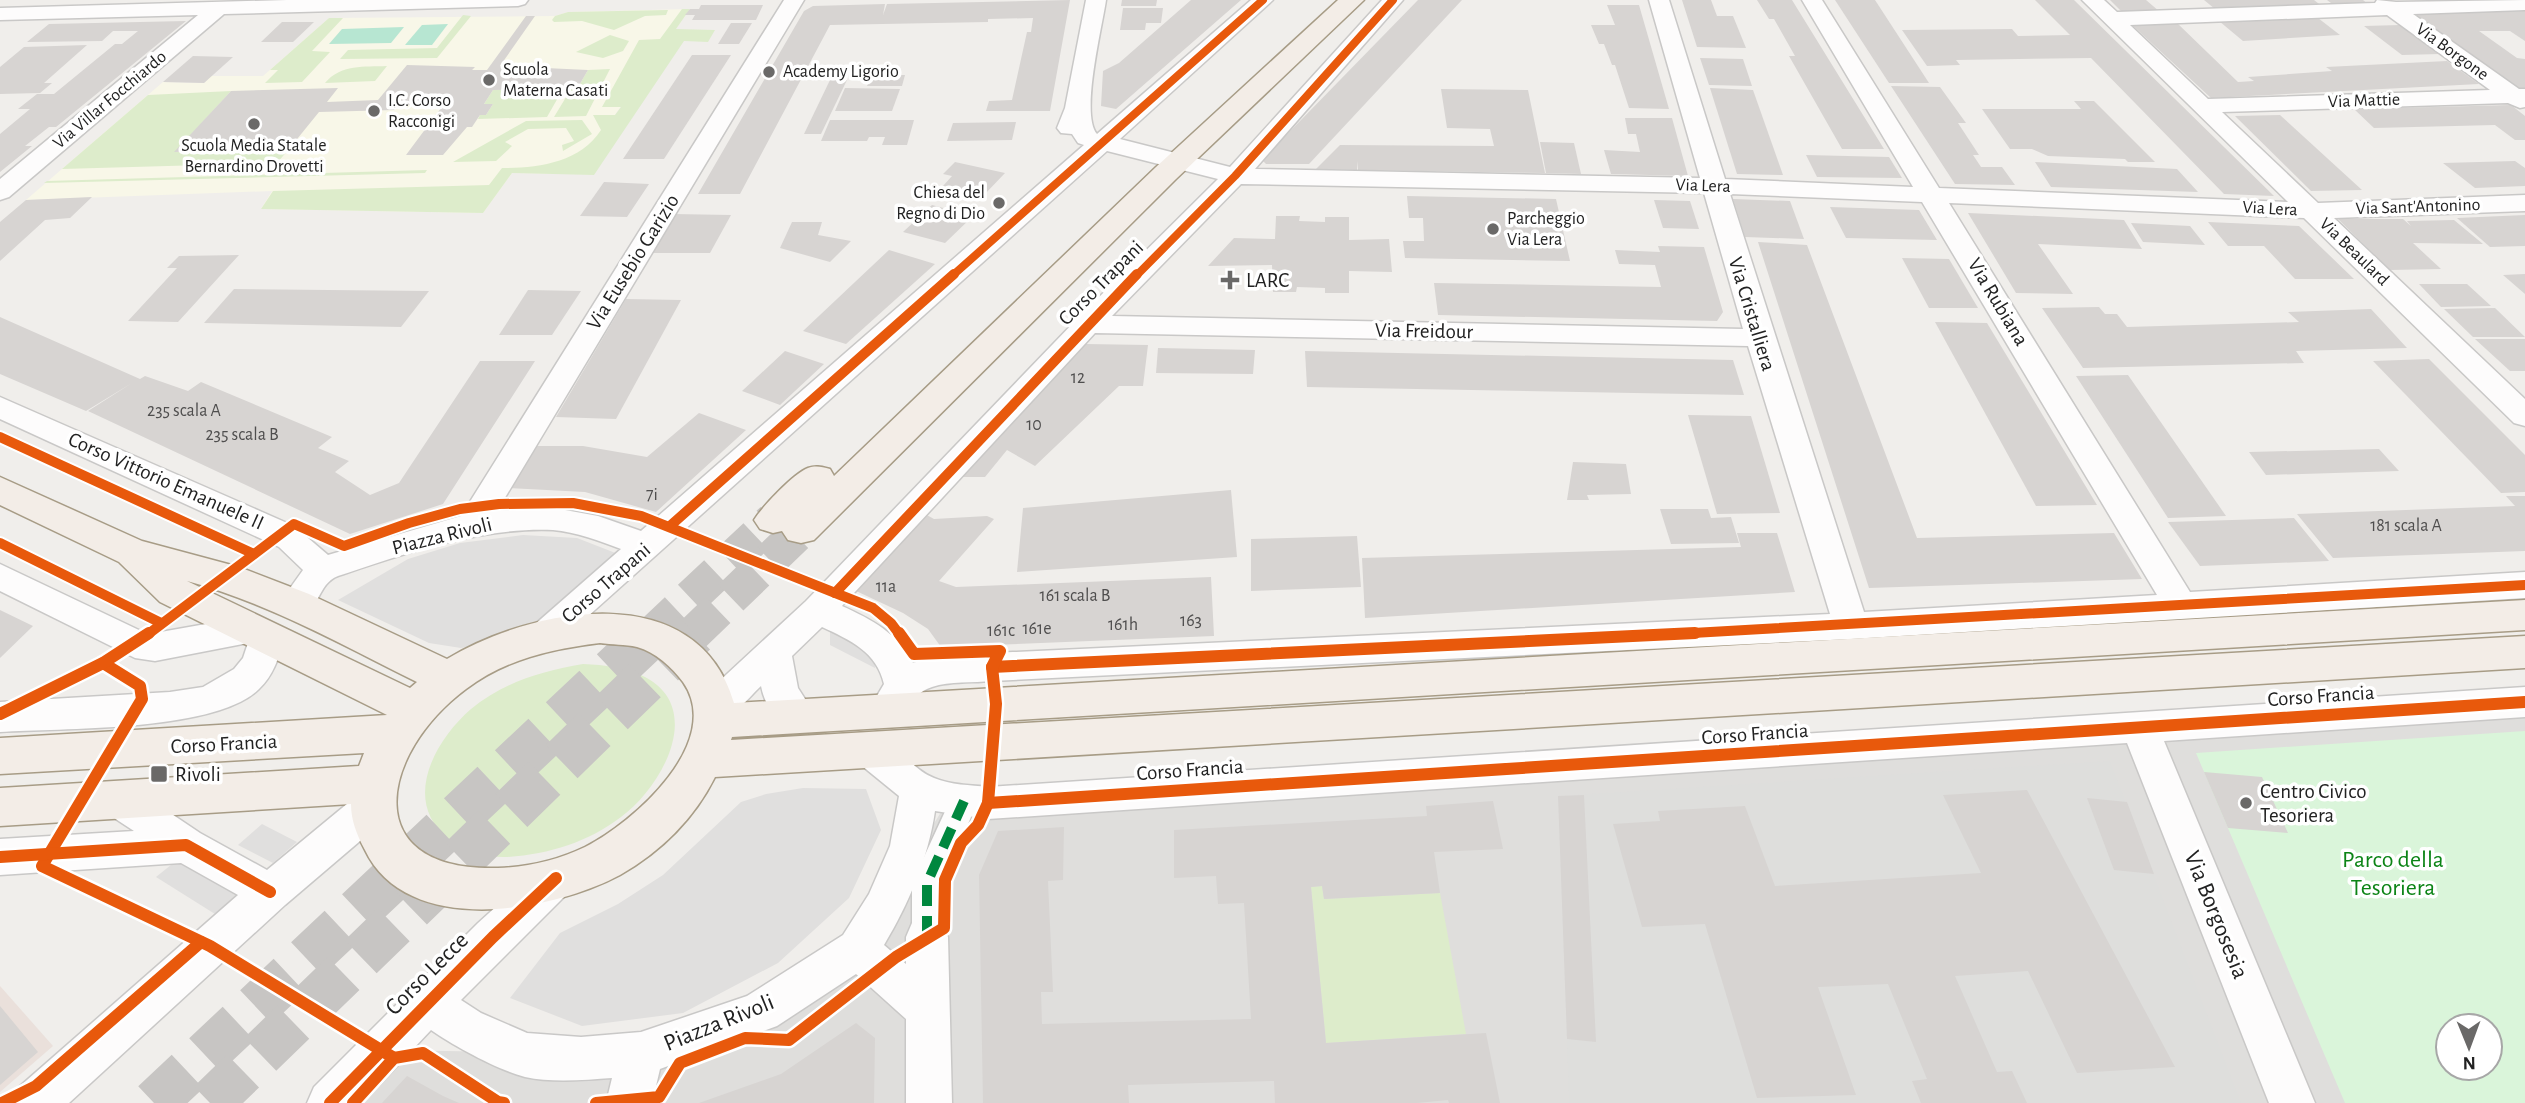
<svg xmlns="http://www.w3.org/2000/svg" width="2525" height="1103" font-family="'Alegreya Sans',sans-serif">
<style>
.residential{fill:#dfdedc;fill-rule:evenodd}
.education{fill:#f8f7e8}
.religious{fill:#dededc}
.military{fill:#eae0db}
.grass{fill:#ddeccb}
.park{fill:#daf5da;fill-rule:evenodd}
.pitch{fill:#b7e6d2}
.parking{fill:#e0dfde}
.building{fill:#d7d4d2}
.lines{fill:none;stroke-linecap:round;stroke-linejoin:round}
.primary-tunnel-far1{stroke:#c7c5c3;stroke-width:36;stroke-dasharray:36 18;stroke-linecap:butt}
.primary-tunnel{stroke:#c7c5c3;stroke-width:46;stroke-dasharray:46 24;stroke-linecap:butt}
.pedestrian-casing{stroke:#c9c8c7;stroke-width:3}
.minor-casing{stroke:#c9c8c7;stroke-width:3}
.primary-casing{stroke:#a79c86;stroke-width:3}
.pedestrian{fill:#fdfcfc;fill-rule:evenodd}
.minor{fill:#fdfcfc;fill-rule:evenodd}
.primary{fill:#f3ede7;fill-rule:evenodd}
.quiet{stroke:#00873e;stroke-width:10;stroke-dasharray:21 10;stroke-linecap:butt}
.cycleway-far2-casing{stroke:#fff;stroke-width:11}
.cycleway-far1-casing{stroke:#fff;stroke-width:14}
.cycleway-casing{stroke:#fff;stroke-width:17}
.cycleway-far2{stroke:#e8590c;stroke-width:8}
.cycleway-far1{stroke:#e8590c;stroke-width:10}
.cycleway{stroke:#e8590c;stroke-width:12}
.poi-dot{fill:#6a6968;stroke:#fff;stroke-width:2.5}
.labels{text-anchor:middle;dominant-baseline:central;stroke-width:7;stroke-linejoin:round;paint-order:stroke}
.far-street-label{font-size:18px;fill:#222;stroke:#fff}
.far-poi-label{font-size:18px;fill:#222;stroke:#fff;text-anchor:start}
.number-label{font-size:18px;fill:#4f4e4e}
.street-label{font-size:21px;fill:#222;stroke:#fff}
.poi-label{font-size:21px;fill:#222;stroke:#fff;text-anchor:start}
.near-park-label{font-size:24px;fill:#0c8416;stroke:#fff}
.near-street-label{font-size:24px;fill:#222;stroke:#fff}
</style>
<rect width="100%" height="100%" fill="#f0eeeb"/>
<path class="residential" d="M2525,702V1103H331L381,1050L641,1054L857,949L949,799ZM2448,1026H2490V1068H2448Z"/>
<polygon class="education" points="690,9 573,174 512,173 483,213 261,209 272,191 26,200 163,82 204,83 211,76 263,76 329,18 555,16 568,12"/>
<polygon class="religious" points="2110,761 2241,1103 1569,1103 1558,796"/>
<polygon class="military" points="0,986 53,1046 0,1092"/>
<g class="grass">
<path d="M682,9H690L676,29L715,30L708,42L684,41L594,175L512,173L483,213L261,209L273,191L489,185L502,168C537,168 580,163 601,130L593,115H615L621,107H602L639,40L660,39Z"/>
<polygon points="668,10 666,15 645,16 614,30 582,21 554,22 552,20 555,16 568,12"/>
<polygon points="463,15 471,16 437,58 340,59 348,50 437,48"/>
<polygon points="329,18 343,18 312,51 330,52 302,82 265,83 278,70 270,70"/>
<polygon points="610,35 629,41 623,51 603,58 576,52"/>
<path d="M387,66L375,81L325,83C341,64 364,67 387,66Z"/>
<polygon points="610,69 586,116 554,117 571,89 577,89 588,70"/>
<polygon points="563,89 547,117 478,119 480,115 486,115 493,104 484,104 493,90"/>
<polygon points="231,91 175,152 289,149 277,163 62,169 148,95"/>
<polygon points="582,120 592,134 563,151 562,145 574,141 566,128 528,129 505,142 512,146 496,161 453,162 526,121"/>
<polygon points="427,170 425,173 44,183 47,181"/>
<path d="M583,664C605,665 625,667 645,677C706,709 661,788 621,817C588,842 550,854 508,857C487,858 465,852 449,839C401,802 434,741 471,709C504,682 542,671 583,664Z"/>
<polygon points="1322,886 1324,899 1440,893 1466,1034 1326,1043 1311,887"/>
</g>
<path class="park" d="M2525,731V1103H2345L2196,753ZM2448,1026H2490V1068H2448Z"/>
<g class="pitch">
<polygon points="448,24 432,45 405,45 422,25"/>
<polygon points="404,27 391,43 329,44 342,29"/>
</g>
<g class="parking">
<polygon points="523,535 577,538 618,554 550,618 493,642 461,648 429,643 338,600 408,559 460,543"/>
<polygon points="830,623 874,648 875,668 830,645"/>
<polygon points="803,788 866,789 881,830 849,898 778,963 683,1013 582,1026 510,998 560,933 618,904 663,875 741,802 766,794"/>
<polygon points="262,824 297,842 273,863 238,845"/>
<polygon points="181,857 239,892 215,914 156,877"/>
</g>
<g class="building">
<polygon points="1070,0 1050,111 986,111 989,101 1012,100 1027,32 1031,32 1033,18 988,19 988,22 830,25 740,194 698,194 804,11 813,6 885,4 883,15 887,4"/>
<polygon points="1122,0 1157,0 1156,6 1121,6"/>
<polygon points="1191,0 1241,0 1116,109 1101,106 1103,71 1119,63"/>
<polygon points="1418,0 1462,0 1309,164 1266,164 1262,160"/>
<polygon points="1682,0 1711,0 1717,16 1733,16 1746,48 1697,47"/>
<polygon points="1757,0 1792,0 1884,149 1842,149 1789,56 1795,56 1774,19 1769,19"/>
<polygon points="1835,0 1875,0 1929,83 1889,83"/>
<polygon points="2035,0 2074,0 2274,196 2224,194 2091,58 1956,60 1960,65 1927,66 1902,30 2012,29 2018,36 2070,35"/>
<polygon points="2110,0 2146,0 2160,12 2123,13"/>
<polygon points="2204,0 2314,0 2323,7 2215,9"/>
<polygon points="2327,0 2363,0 2369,5 2335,6"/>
<polygon points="701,5 763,5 756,20 692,20 695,15 685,15 690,9 699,9"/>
<polygon points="1607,5 1639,5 1669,109 1629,108 1615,65 1612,65 1604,44 1599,44 1591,25 1615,25"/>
<polygon points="1123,8 1163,8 1161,23 1146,23 1145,30 1120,30"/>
<polygon points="2525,11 2525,41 2510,31 2479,31 2517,58 2525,59 2525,89 2519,89 2415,14"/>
<polygon points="526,16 535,16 500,66 588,70 577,89 493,90 484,104 493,104 486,115 480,115 472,127 467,127 443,155 406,155 444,104 398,105 394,110 319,112 289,149 174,152 231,91 338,88 327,102 378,100 407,65 475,67 472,70 487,70"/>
<polygon points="2318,18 2340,35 2243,41 2219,21"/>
<polygon points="186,21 56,127 49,127 25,146 32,146 0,172 0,134 30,109 18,109 37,94 54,94 115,44 122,44 138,31 113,31 102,41 27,42 49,24"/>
<polygon points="282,22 314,22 293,42 261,42"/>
<polygon points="731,23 752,23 739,44 718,44"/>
<polygon points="2177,23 2238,82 2254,81 2248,77 2332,71 2326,67 2447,61 2479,84 2211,98 2131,24"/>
<polygon points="2400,25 2440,54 2402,55 2364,26"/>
<polygon points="87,45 44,83 52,83 40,93 0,94 0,67 24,47"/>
<polygon points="692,55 731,55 664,159 623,159"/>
<polygon points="193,56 233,57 204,83 163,82"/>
<polygon points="1700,58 1743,59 1752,86 1709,85"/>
<polygon points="872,75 905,75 902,86 867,86"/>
<polygon points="830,80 847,80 821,134 804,134"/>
<polygon points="1891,86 1940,87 1966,123 1958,123 1979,155 1973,155 1981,167 2002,167 2015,185 1955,184"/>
<polygon points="845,88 900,89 892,111 835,111"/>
<polygon points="1710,88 1753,90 1783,175 1737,174"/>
<polygon points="1441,89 1528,90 1545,173 1358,170 1358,161 1357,170 1316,169 1340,145 1494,146 1490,129 1447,128"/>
<polygon points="2074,101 2094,101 2155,162 2128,162 2125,159 2048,156 2032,149 2010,149 1982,109 2081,109"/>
<polygon points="2511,105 2525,116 2525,140 2515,140 2495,125 2374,128 2354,109"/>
<polygon points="2280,115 2362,190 2311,191 2235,116"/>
<polygon points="1625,118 1672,118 1688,176 1611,174 1604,150 1640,152 1636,134 1628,134"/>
<polygon points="830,120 914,120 907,145 882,145 885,137 869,137 867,141 821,141"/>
<polygon points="1016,122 1012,140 947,141 953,123"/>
<polygon points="1540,142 1574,143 1581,174 1546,173"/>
<polygon points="1806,155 1889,157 1902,178 1817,177"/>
<polygon points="2515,161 2525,168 2525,186 2475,188 2443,163"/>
<polygon points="955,162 1005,173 984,195 943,186 952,176 943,174"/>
<polygon points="2035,162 2177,169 2198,192 2051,187"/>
<polygon points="604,182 649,184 627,217 580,216"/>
<polygon points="1407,196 1556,199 1570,261 1405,258 1403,241 1424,241 1423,218 1409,218"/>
<polygon points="92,197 70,218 45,220 0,261 0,222 26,200"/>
<polygon points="1733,199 1790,201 1804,239 1745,237"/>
<polygon points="1654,200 1690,201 1699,229 1663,228"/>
<polygon points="932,205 973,216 945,243 903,232"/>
<polygon points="1830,207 1919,210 1937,240 1846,238"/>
<polygon points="1968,213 2124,220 2142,249 2038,244 2073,294 2016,293"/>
<polygon points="673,214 731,215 710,253 652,253"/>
<polygon points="2525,215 2525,246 2490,247 2457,218"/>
<polygon points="1276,216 1300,216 1299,221 1325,222 1325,217 1349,217 1349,240 1389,239 1392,272 1349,271 1349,293 1325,293 1325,288 1297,287 1296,292 1273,292 1272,265 1208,266 1234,238 1275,239"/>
<polygon points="2338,219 2403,219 2411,226 2407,221 2454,220 2483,244 2413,243 2441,269 2390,270"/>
<polygon points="792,222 822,222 818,235 851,241 830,262 780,248"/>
<polygon points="2208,222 2299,226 2354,279 2295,279 2264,246 2228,246"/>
<polygon points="2131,223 2190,226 2205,245 2143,242"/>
<polygon points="1758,242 1807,245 1917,538 2114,533 2142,579 1869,588"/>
<polygon points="1658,246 1704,247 1723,312 1717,321 1438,315 1434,283 1661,287 1655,265 1619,264 1615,250 1660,252"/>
<polygon points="889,250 935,264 846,344 803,331"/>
<polygon points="239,255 178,322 128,321 177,268 167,268 179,256"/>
<polygon points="1902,258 1949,259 1978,308 1929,308"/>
<polygon points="2525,274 2525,294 2503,275"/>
<polygon points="2419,284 2467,284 2491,306 2441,307"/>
<polygon points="234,289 429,291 401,327 204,323"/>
<polygon points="528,290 581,291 552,335 499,335"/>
<polygon points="626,299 681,300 616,419 556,417"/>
<polygon points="2099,307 2105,314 2117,314 2127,327 2299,322 2288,312 2371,309 2407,348 2296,351 2304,363 2083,368 2042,308"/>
<polygon points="2495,308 2525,337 2473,337 2444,309"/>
<polygon points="0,317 140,379 145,376 188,391 201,382 332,437 318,448 349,461 335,472 370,495 399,483 480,361 535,361 443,504 350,534 88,411 132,383 86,411 0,374"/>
<polygon points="1935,322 1987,323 2097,505 2036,506"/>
<polygon points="2475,339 2525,339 2525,371 2510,371"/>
<polygon points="1086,344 1148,345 1143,386 1119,386 1035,466 1007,450 985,477 949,477"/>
<polygon points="1158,348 1255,350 1253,374 1156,373"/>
<polygon points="785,351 824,364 780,405 742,391"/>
<polygon points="1305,351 1733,360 1744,395 1307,387"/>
<polygon points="2429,359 2525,455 2525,492 2501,493 2373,361"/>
<polygon points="2128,375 2226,516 2168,518 2076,376"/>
<polygon points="699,413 746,430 656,512 585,492 508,488 534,446 583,446 647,457"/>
<polygon points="1688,415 1751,416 1780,513 1717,514"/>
<polygon points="2379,449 2399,471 2266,475 2249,452"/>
<polygon points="1573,462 1626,464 1631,494 1587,495 1589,500 1567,500"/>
<polygon points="1231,490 1237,557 1017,572 1023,508"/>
<polygon points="2506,496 2525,496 2525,551 2333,558 2297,514 2515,506"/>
<polygon points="1660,509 1708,509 1711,518 1731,517 1739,543 1671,544"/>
<polygon points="925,514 934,519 987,516 994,519 939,581 956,587 1211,577 1214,636 941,647 928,629 903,613 854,590"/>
<polygon points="2294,518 2329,561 2200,566 2168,522"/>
<polygon points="1737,533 1777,533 1795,592 1365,618 1362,558 1741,547"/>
<polygon points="1357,536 1361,587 1251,591 1251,539"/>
<polygon points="0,610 33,626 0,658"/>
<polygon points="2204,772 2262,777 2288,833 2228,828"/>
<polygon points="2027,790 2175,1067 2077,1073 2028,971 1955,976 1997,1072 2012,1071 2027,1103 1921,1103 1912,1081 1927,1079 1888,984 1818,987 1856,1095 1757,1098 1705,924 1642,927 1613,824 1660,821 1658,811 1745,806 1775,886 1981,873 1943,795"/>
<polygon points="1584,795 1596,1042 1567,1039 1558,796"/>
<polygon points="2087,798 2127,802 2154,874 2114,870"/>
<polygon points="1493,801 1503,849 1434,852 1440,893 1324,899 1322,886 1311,887 1326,1043 1486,1033 1500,1103 1449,1103 1448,1100 1417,1103 1275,1103 1274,1081 1128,1085 1129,1103 983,1103 979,875 998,831 1064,827 1063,880 1048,881 1053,992 1041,992 1042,1024 1251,1019 1244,903 1218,904 1216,876 1174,878 1174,830 1427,816 1426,806"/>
<polygon points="0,1006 38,1052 0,1085"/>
<polygon points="856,1023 875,1038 874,1103 699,1103 781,1074"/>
<polygon points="407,1076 443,1096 459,1103 382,1103"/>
</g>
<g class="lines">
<g class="primary-tunnel-far1">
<polyline points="651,635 773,520"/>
<polyline points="692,635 801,530"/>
</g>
<g class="primary-tunnel">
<polyline points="154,1103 653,633"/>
<polyline points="210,1103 694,633"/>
</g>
<g class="pedestrian-casing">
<polygon id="pedestrian" points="964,789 974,792 978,801 942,883 942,937 938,947 927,951 916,947 912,937 912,883 954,792"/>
</g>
<g class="minor-casing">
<g id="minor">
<polygon points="287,0 528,0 525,4 518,6 224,14 9,197 0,200 0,179 198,15 0,20 0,8"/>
<path d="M784,0H804L497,511L554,508L598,516L641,531L1084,145L1078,143L1072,134L1061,133L1057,128L1065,108L1086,0H1106C1102,28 1080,115 1097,134L1251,0H1273L1120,139L1230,167L1382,0H1403L1255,169L1700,178L1649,0H1669L1725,179L1913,187L1802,0H1822L1939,188L2288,202L2082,0H2104L2117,12L2375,3L2377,0L2396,2L2525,0V10L2413,14L2519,89H2525V107L2520,108L2508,103L2222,112L2318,203L2525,195V211L2334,218L2525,399V426L2514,423L2304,218L1949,203L2190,592L2525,572V598L1851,639L992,681C973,683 950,681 932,687C902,696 910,734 873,721L868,711L884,684C877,652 850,640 822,627L792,656L798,688L816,716L810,726C784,735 766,711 761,686C743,703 728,727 701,718L696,708L701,698L806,601L1078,318L1218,179L1107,151L557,644L545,648L533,644L527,635L533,626L621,549C600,541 576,532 553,530C481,527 406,553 338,576C313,585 321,626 283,614L278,605L303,570L279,547L0,419V397L294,526L328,555L461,516ZM2387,15L2490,90L2208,99L2130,25ZM1241,184L1704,193L1743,329L1112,316ZM1730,194L1922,202L2157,595L1864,612ZM1095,333L1748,346L1830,614L992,653L926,659L913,663C897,633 873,620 842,606Z"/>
<path d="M0,564L141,631L155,633L251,616L263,620L266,624L279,628L285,637C279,656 274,675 259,689C216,732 62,728 0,732V702L170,692L203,687L234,669L243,658L248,643L155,661L135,658L0,591Z"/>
<path d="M2525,687V717L2164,741L2315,1103H2269L2127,743L988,819L935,811C928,859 909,903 884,945L906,964V937L912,923L927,918L942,923L948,937L952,1103H906V1019L856,974L777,1026L660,1069L652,1103H606L612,1078C585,1080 552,1083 525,1077C498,1070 454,1046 431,1030L362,1103H307L314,1087L478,923L542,865L556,860L570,865L576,878L570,891L461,1000L481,1013L527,1033L581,1037L641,1032L747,996L843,935L869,894L890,846L899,796L856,761L850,750L856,739C891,727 905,767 934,778C951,785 970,785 988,787Z"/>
<polygon points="119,784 133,788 200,833 267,870 359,794 373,789 387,794 393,806 387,818 285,905 69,1103 12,1103 19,1087 238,895 181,863 0,875 0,839 134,831 105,812 100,800 105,788"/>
</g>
</g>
<g class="primary-casing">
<g id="primary">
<path d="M1338,0H1364L1176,179L814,540L801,543L788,540L782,531L773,533L760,529L754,520C762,507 793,474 808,468C816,465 822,467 830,469L834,476L1156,167Z"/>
<path d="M0,477L142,541L239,567L309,594L447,659C533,607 697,576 734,703L2525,600V630L732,737L731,740L2525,636V668L715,777C694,819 660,852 620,875C551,912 407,938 365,850C357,835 351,821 351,804L0,826V788L359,766L364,753L0,774V738L387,715L160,602L119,562L0,505ZM187,581C268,603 342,645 417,682L410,688ZM600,643C612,645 625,644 637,647C655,652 672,667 683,682C725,742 633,823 585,847C558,860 528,867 498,868C356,872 380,753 466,689C506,659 551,649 600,643Z"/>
</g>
</g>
<use href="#pedestrian" class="pedestrian"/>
<use href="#minor" class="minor"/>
<use href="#primary" class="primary"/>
<polyline class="quiet" points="927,937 927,883 964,801"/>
<g class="cycleway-far2-casing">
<g id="cycleway-far2">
<polyline points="952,276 1263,0"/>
<polyline points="1136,276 1235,176 1393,0"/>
</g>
</g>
<g class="cycleway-far1-casing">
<g id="cycleway-far1">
<polyline points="0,437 254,554"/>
<polyline points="670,526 954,274"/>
<polyline points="0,543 161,623"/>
<polyline points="835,593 1137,274"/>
<polyline points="147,635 294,524 344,546 409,523 460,509 499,504 573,503 641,516 873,608 891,623 900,635"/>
<polyline points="1658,635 2525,585"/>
</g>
</g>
<g class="cycleway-casing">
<g id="cycleway">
<polyline points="103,663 140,686 142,699 42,866 210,946 394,1058"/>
<polyline points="992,667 1695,633"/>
<polyline points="0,714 103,663 149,633"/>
<polyline points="988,803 2525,702"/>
<polyline points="0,857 186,845 270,892"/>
<polyline points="2,1103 36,1086 201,942"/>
<polyline points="330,1103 493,937 556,878"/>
<polyline points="353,1103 394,1058 423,1053 498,1102 504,1103"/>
<polyline points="596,1103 659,1097 680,1063 745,1038 789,1040 896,957 944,928 945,880 961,843 978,825 988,803 996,704 992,667 1000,651 914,654 899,633"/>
</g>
</g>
<use href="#cycleway-far2" class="cycleway-far2"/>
<use href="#cycleway-far1" class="cycleway-far1"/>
<use href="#cycleway" class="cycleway"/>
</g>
<g class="poi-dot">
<circle cx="769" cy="72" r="7"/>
<circle cx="489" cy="80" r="7"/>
<circle cx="374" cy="111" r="7"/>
<circle cx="254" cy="124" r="7"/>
<circle cx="999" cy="203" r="7"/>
<circle cx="1493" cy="229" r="7"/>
<path d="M1226.5 269.5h7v7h7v7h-7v7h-7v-7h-7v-7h7z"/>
<rect x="150" y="765" width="18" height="18" rx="3.5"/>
<circle cx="2246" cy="803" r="7"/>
</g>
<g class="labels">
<g class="far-street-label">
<text transform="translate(2452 52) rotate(36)">Via Borgone</text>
<text transform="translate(110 100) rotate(-40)">Via Villar Focchiardo</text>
<text transform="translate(2364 101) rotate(-2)">Via Mattie</text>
<text transform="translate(1703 186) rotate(2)">Via Lera</text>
<text transform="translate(2418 207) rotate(-2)">Via Sant'Antonino</text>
<text transform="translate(2270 209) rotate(3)">Via Lera</text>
<text transform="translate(2354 252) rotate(44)">Via Beaulard</text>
</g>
<g class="far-poi-label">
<text x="503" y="70">Scuola<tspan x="503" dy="21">Materna Casati</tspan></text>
<text x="783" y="72">Academy Ligorio</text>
<text x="388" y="101">I.C. Corso<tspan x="388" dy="21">Racconigi</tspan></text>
<text x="254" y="146" text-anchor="middle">Scuola Media Statale<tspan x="254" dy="21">Bernardino Drovetti</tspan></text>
<text x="985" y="193" text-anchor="end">Chiesa del<tspan x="985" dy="21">Regno di Dio</tspan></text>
<text x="1507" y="219">Parcheggio<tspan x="1507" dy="21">Via Lera</tspan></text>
</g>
<g class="number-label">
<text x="1078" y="378">12</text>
<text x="184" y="411">235 scala A</text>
<text x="1034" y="425">10</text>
<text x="242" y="435">235 scala B</text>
<text x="652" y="495">7i</text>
<text x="2406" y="526">181 scala A</text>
<text x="886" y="587">11a</text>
<text x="1075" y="596">161 scala B</text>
<text x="1191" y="621">163</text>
<text x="1123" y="625">161h</text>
<text x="1037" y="629">161e</text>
<text x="1001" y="631">161c</text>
</g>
<g class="street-label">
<text transform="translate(633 262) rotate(-58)">Via Eusebio Garizio</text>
<text transform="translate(1101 283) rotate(-45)">Corso Trapani</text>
<text transform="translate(1998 302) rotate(59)">Via Rubiana</text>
<text transform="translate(1752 314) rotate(73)">Via Cristalliera</text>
<text transform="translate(1424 331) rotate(1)">Via Freidour</text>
<text transform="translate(166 481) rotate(24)">Corso Vittorio Emanuele II</text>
<text transform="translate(442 536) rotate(-14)">Piazza Rivoli</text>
<text transform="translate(606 583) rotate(-41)">Corso Trapani</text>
<text transform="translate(2321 696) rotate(-4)">Corso Francia</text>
<text transform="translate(1755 734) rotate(-4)">Corso Francia</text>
<text transform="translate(224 744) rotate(-3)">Corso Francia</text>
<text transform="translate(1190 770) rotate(-4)">Corso Francia</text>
</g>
<g class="poi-label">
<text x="1246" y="280">LARC</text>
<text x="175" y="774">Rivoli</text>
<text x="2260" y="791">Centro Civico<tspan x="2260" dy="24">Tesoriera</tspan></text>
</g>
<g class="near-park-label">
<text x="2393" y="860">Parco della<tspan x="2393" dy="28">Tesoriera</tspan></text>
</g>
<g class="near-street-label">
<text transform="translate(2216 915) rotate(68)">Via Borgosesia</text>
<text transform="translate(427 974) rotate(-45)">Corso Lecce</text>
<text transform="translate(719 1023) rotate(-22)">Piazza Rivoli</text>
</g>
</g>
<g transform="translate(2469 1047) rotate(179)"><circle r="33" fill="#ffffff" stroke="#a7a7a7" stroke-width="2"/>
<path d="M0-5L12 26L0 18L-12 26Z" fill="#6a6968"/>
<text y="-10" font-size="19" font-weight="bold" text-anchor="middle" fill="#222222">N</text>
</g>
</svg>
